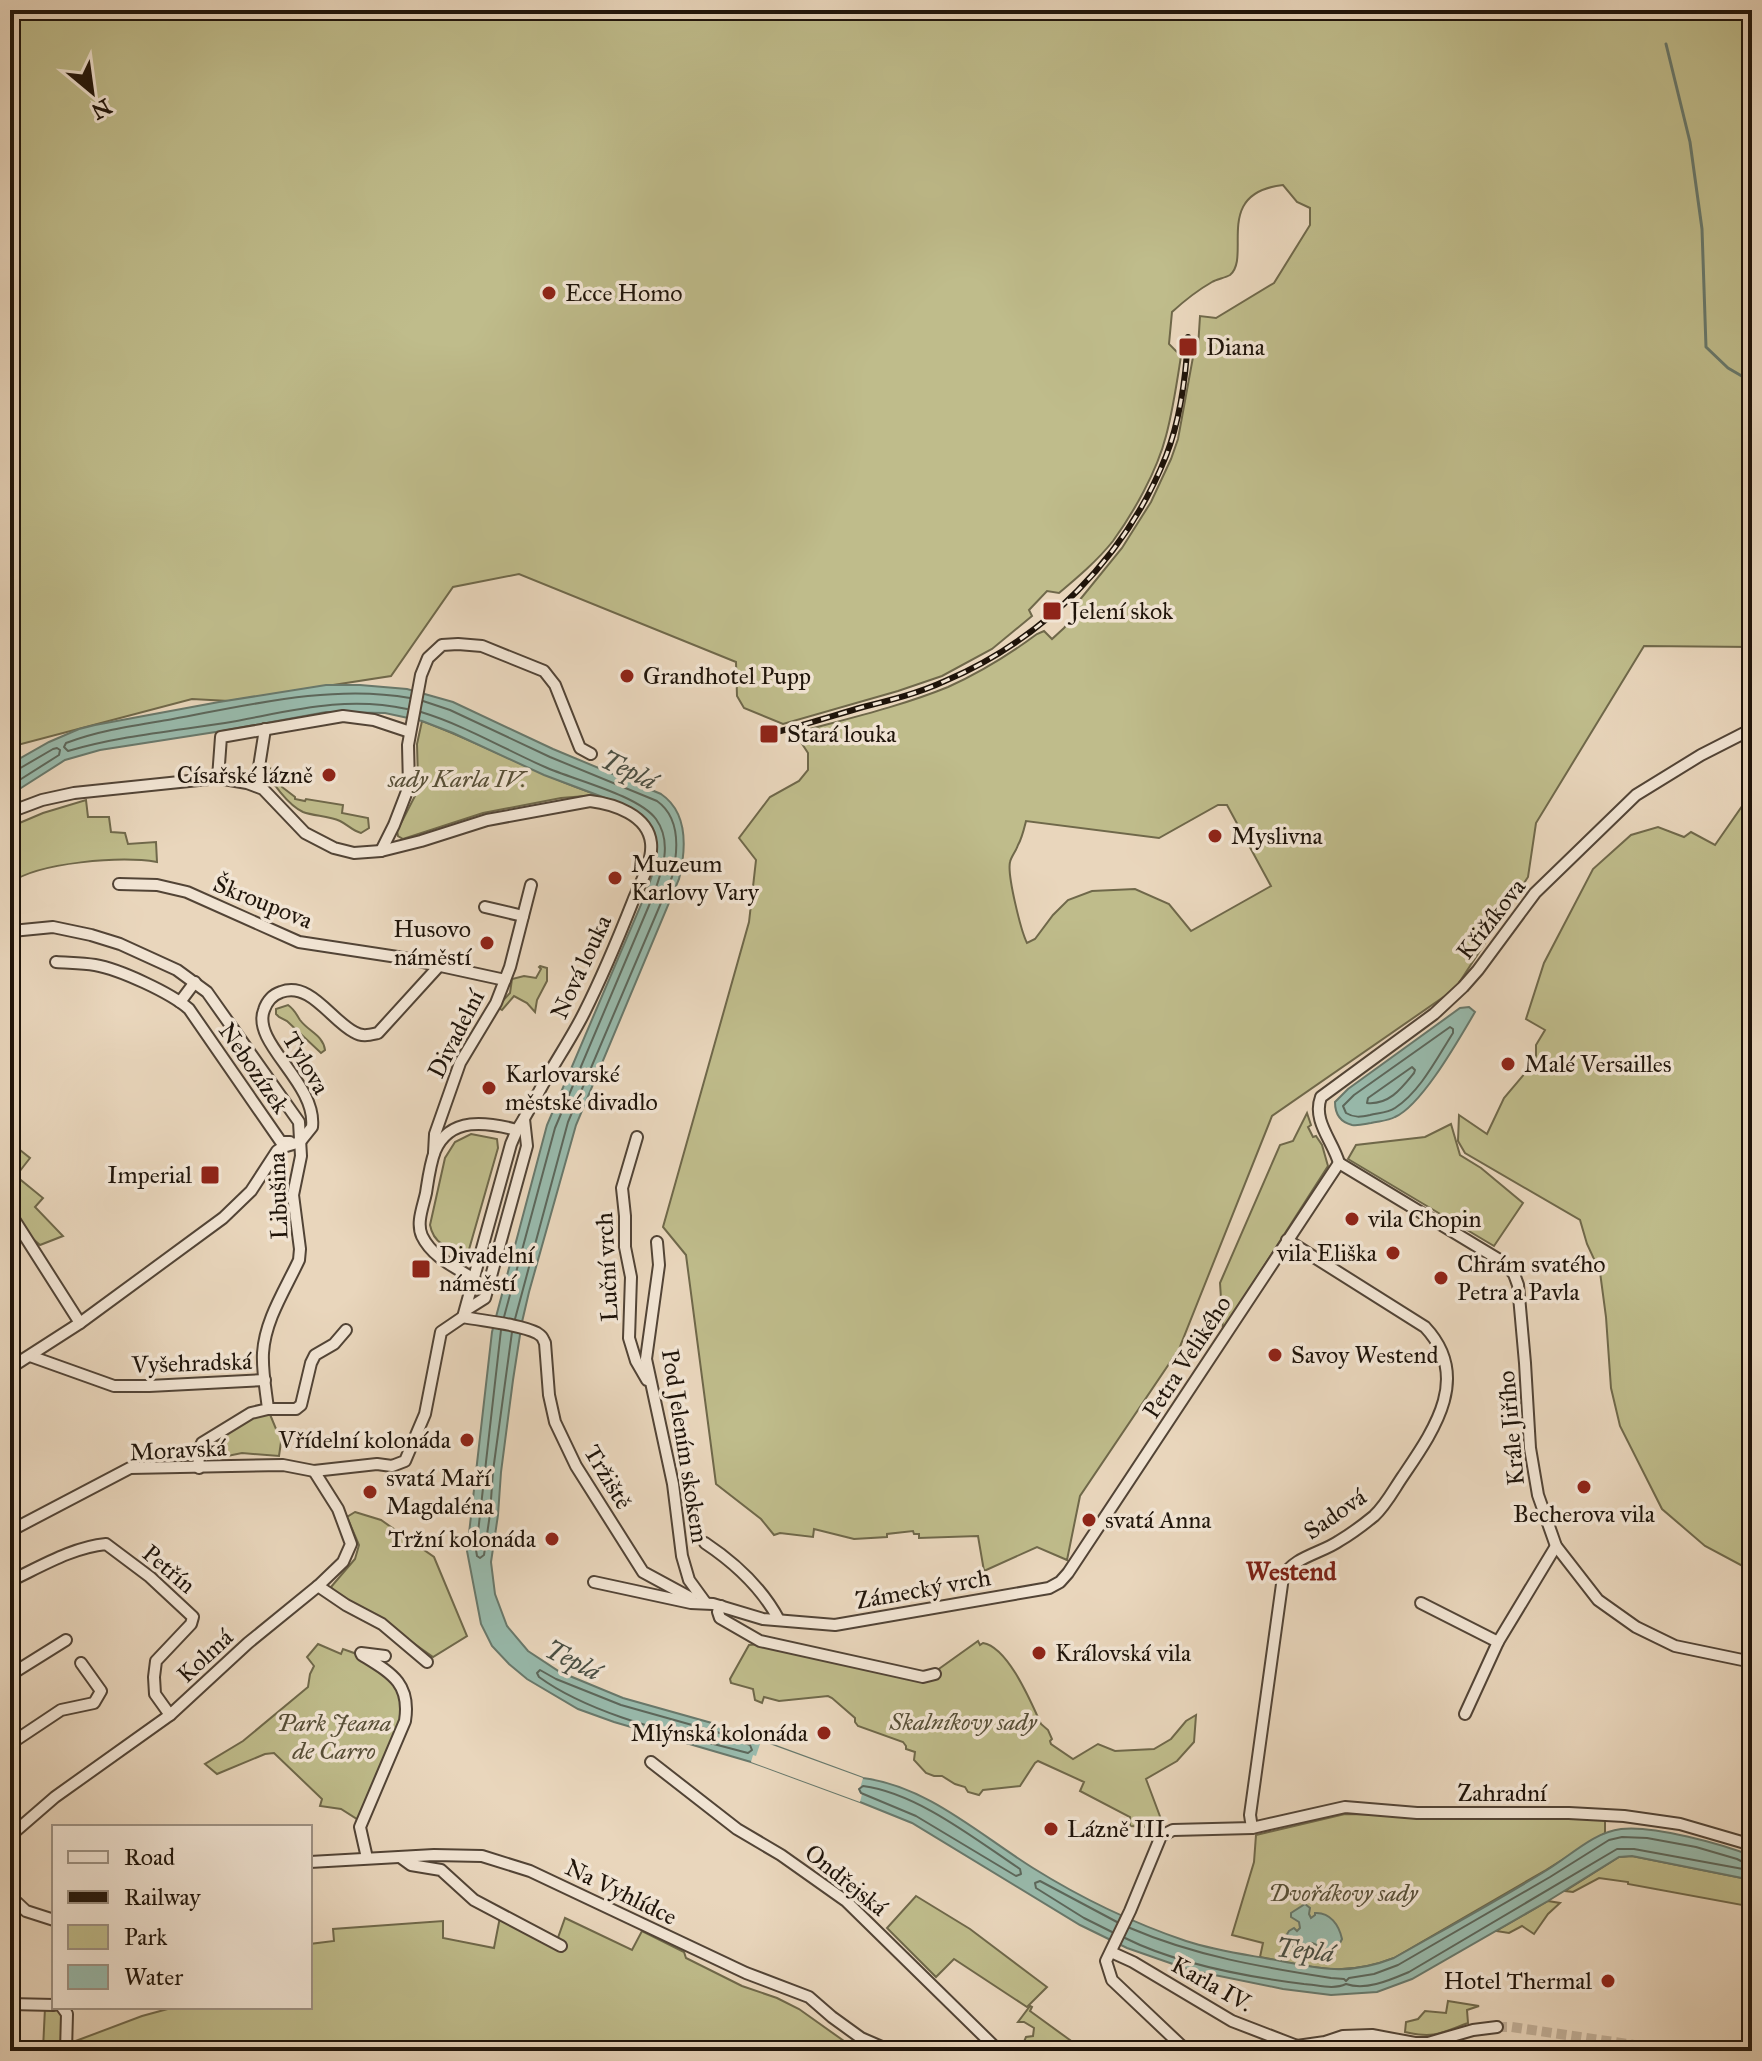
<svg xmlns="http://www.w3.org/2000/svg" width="1762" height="2061" font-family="'IM FELL Great Primer',serif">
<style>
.green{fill:#bfbc8b;stroke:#6f684a;stroke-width:2;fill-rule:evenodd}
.water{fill:#98baac;stroke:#68786b;stroke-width:2}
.pier{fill:#e9d6bc}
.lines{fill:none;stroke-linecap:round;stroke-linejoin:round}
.shore{stroke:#5c675b;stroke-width:2}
.stream{stroke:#68786b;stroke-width:3}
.minor-tunnel{stroke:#c1af98;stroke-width:10;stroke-dasharray:10 5;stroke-linecap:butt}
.minor-casing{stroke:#524436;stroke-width:14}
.minor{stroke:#f1e4d3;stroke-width:10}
.rail-casing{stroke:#1f140a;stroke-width:6}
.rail{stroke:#f1e4d3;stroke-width:3;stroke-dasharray:9;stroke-linecap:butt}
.poi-dot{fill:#8f2418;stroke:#f1e4d3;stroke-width:3}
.labels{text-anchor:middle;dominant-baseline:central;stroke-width:7;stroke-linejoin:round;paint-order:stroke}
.poi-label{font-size:24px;fill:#1f140a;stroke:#f1e4d3;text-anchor:start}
.park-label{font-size:24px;font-style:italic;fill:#574f37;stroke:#f1e4d3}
.street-label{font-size:24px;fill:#1f140a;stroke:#f1e4d3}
.water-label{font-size:26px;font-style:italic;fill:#494e43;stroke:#f1e4d3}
.neighbourhood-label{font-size:26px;font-weight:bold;fill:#7a1f14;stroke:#f1e4d3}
</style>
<rect width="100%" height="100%" fill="#e9d6bc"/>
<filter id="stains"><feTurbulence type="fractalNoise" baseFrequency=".0025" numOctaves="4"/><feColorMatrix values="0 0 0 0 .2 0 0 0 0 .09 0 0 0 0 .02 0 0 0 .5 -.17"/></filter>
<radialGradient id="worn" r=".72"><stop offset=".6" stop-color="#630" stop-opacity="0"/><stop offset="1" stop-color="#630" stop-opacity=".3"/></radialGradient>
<g class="green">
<path d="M10,10H1752V647L1644,646L1536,823L1528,877L1455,989L1272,1116L1179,1349L1080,1496L1067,1560L1037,1547L984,1571L978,1536L919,1538V1534H914L913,1531L887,1534V1537L854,1539L814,1529L813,1537L780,1533L774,1535L761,1519L716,1484L686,1255L663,1227L749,922L756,860L739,838L770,797L799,781L808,770V753L795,733C846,719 899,707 948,687C979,673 1010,654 1037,634L1044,631L1052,639L1064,628L1077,613L1074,607L1122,548L1151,502L1171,459L1178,439L1193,357L1198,348L1200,316L1216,318L1274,283L1310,225V208L1297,202L1283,185C1212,193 1252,257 1230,275C1225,278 1217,279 1212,282C1198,290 1184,301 1172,312L1169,344L1181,356C1177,382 1173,410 1166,436C1157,471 1134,512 1113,541C1097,561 1078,577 1059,593L1047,591L1029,610L1032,616L992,649L942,676L898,691L783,724L744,708L737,696L736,662L519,574L453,587L391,676L229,701L192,699L10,747ZM1218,805H1227L1271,886L1191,931L1169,904L1135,889L1092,891L1068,900L1053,915L1035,939L1027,943C1021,931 1007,875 1010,862C1011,857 1016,851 1018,845C1022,838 1024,829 1026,821L1159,838Z"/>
<path d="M422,721C482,743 537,775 598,795L561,798L483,813L403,839L398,836L397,831L416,794L418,778L417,744Z"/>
<path d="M268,768L277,770L282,787L295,797V799L305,801L306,799L343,805L342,813L368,818L369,828L361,833C353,831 348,825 340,821C328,816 314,816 303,812C290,806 268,781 268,768Z"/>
<path d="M86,800L88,817H109L111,832L125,833L128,844L156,842L157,862C121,856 39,862 10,883V827L43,813Z"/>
<polygon points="1745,802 1752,807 1752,1571 1705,1546 1662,1509 1620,1426 1611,1388 1606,1317 1600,1272 1587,1244 1580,1220 1465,1153 1458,1141 1459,1115 1487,1134 1504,1098 1532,1065 1536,1056 1536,1045 1545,1030 1526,1019 1544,963 1593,869 1631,835 1658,827 1684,837 1691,832 1715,845"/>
<polygon points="540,966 547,968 547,981 537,1000 535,1012 527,1003 514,996 502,1010 497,1007 510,993 512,979 524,976 536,978 541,969 539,967"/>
<path d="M288,1005C295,1010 296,1014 300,1020C309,1032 323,1035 325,1050L321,1053L287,1021L279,1017L276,1014V1009Z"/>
<polygon points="1307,1113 1311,1125 1308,1127 1313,1137 1316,1136 1322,1145 1328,1166 1223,1330 1220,1283 1280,1145 1293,1141"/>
<polygon points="1451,1124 1460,1155 1481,1168 1523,1203 1494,1246 1348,1159 1356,1145 1425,1137"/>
<path d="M471,1134L497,1139L498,1148L468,1253C450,1248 434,1246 430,1225L445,1158L455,1142Z"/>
<polygon points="20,1150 30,1158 16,1176 43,1198 35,1207 63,1236 40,1245 32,1238 10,1204 10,1165"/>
<polygon points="269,1412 276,1429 282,1435 279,1456 242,1453 208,1460 205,1457 210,1442 250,1417"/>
<polygon points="355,1512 381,1520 434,1557 467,1636 433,1657 381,1620 333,1591 331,1587 355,1559 359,1545 347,1517"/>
<path d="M978,1641L980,1645L983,1643C1008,1647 1031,1702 1041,1724L1048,1730L1052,1739L1050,1741L1051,1744L1073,1759L1098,1744L1115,1751L1154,1749L1171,1739L1186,1721L1196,1715L1194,1742L1177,1761L1146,1779L1161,1819L1148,1827L1130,1826V1817L1080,1791L1084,1782L1038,1761L1035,1763L1020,1786L983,1790L979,1795L968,1792L965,1787L955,1784L942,1776H934L926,1773L914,1760L915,1752L906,1749V1746L903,1742L858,1726L855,1722V1718L832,1698L828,1696L779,1701L764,1697L762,1703L755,1700L753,1689L731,1683L730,1679L749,1645L761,1644L922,1681Z"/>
<polygon points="318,1644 341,1654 343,1649 354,1653 400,1688 403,1716 361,1817 357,1819 341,1809 320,1806 322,1799 274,1753 265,1754 217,1774 205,1764 243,1741 308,1687 310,1674 314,1666 307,1657"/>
<path d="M1345,1814L1605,1818V1833L1546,1870L1394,1958C1343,1978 1312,1967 1260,1957L1263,1943L1232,1935L1254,1862L1256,1835Z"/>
<polygon points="1632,1856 1752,1880 1752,1912 1748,1910 1748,1906 1628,1884 1628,1882 1599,1878 1573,1892 1565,1891 1619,1857"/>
<polygon points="916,1896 970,1929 1047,1987 1027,2007 954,1959 936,1977 887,1928"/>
<polygon points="1548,1901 1560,1903 1548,1914 1534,1934 1522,1926 1509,1933 1496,1931"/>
<polygon points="500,1917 555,1946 565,1918 632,1950 642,1931 684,1952 686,1958 742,1986 777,1998 799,2009 858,2051 74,2051 73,2042 142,2016 175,2007 310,2007 310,1944 334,1941 333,1929 443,1921 443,1938 494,1948"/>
<path d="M1448,2001L1479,2006L1467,2010L1468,2023C1441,2033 1434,2039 1405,2032L1406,2022L1418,2019L1425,2011L1446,2013Z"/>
<polygon points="1030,2006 1032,2007 1030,2011 1085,2051 1025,2051 1027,2049 1023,2044 1026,2037 1033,2036 1034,2028 1024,2022 1018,2022"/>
<polygon points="45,2008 56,2008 62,2013 63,2043 60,2050 43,2049"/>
</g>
<g class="water">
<path d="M326,685H360L407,689L453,702L553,749L661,794C689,813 686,850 679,879L576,1125L529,1292L522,1322L513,1380L501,1472L498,1515L491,1562L495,1594L507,1626L528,1651L560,1672L623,1698L719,1725L863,1778C927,1786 980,1835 1033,1868C1081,1898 1133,1923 1186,1941C1213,1950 1242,1954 1270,1959C1319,1968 1345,1977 1394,1958C1445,1929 1497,1901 1547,1870C1570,1856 1594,1832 1621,1829C1653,1825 1722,1844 1752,1856V1880L1632,1856L1619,1857L1548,1901L1412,1979L1377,1992L1331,1995L1283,1989L1190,1970L1127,1948L1080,1925L912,1823L860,1802L751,1762L614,1722L578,1709L527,1679L509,1664L492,1646L481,1624L467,1551L492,1332L547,1125L646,893L657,861V844L651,826L636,812L616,802L544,775L453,733L422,721L385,713L326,712L222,731L100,750L65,760L10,795V764L49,742L79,729L95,725L219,702Z"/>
<path d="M1469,1007L1475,1012C1459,1039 1422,1105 1395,1117C1388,1121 1379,1121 1371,1123C1365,1124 1358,1126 1352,1125C1340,1122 1335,1114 1335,1102L1348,1089L1460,1008Z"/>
<path d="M1305,1904L1310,1908L1309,1914L1311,1918L1315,1915V1913C1330,1912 1339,1925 1342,1939L1339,1945L1328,1950L1312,1943C1304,1949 1294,1949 1286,1943L1284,1939L1289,1931L1294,1928L1297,1931L1300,1928L1299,1922L1291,1917V1913Z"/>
</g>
<polygon class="pier" points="761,1741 863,1778 859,1792 862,1794 860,1802 751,1762 753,1755 756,1756"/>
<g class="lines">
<g class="shore">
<path d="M423,701L450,710L550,757L657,801C681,818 678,852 672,877L568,1122L515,1319"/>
<path d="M407,709C343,695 288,712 225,723C173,731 119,736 68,751L64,747L66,743C100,730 137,725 173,719C249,705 333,684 410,698"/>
<path d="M421,712C464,725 504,749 545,767C574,780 638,795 656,819C673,843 662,871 653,896L555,1128L504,1317"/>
<polyline points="10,771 17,770 53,749 57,748 60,750 59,755 10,786"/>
<path d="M1450,1027L1453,1029V1033C1437,1058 1420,1092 1395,1108C1388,1113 1378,1113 1370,1115C1361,1117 1354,1118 1346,1113L1343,1106L1354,1095Z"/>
<path d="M1412,1067L1415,1070L1414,1073C1401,1089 1389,1105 1367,1103L1368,1098Z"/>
<polyline points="501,1330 476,1550 477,1556 480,1558 484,1555 490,1514 493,1471 512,1332"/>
<path d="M540,1670L556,1679L621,1705L717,1732L750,1745L752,1750L748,1753C682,1735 594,1717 539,1677L537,1673Z"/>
<path d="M863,1786C917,1793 975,1839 1020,1869L1021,1874L1016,1876L916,1816L861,1793L859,1789Z"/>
<path d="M1130,1928C1195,1956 1261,1967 1331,1978L1344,1979L1346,1981L1349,1978L1374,1974L1398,1965L1550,1877L1609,1840L1622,1837L1647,1838L1696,1847L1737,1859L1747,1864L1752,1863"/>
<polyline points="1112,1932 1084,1918 1036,1888 1035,1883 1040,1881 1117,1922"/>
<path d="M1125,1938C1175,1963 1248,1977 1304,1984C1318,1985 1334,1990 1346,1984C1366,1991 1390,1980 1409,1972L1617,1849H1634L1743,1869L1747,1868L1752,1871"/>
</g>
<polyline class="stream" points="1666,44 1690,142 1702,229 1706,347 1728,368 1752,382"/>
<polyline class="minor-tunnel" points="1497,2027 1512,2027 1675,2051"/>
<g class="minor-casing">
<g id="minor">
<polyline points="218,778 221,737 343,716 374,720 410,732"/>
<polyline points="256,786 265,729"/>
<path d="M10,812L42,800L74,793L218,778L247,783L263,789L305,833L334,848L354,853L381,851L421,841L487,820L590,801C614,804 648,815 651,843C653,862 640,883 633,901C618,939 602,977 584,1013C573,1035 559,1056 547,1077C537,1095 528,1113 517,1130L511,1144L463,1317"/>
<polyline points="381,851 394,825 409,786 408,745 421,675 428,658 442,645 458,644 482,646 544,671 555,685 580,748 591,754"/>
<polyline points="119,884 157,885 187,892 299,942 404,958 505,980"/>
<polyline points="485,907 523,916"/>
<path d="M12,931L53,927L91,935L120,944L177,970L207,992L299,1122L301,1156L293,1195L300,1249L299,1260C285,1290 265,1320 263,1353C262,1371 266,1391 268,1409L251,1413L202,1443L198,1452L199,1468"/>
<path d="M56,962C69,963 82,963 95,965C119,969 171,993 189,1009L281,1142H290"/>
<polyline points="180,1002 195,982"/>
<polyline points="637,1137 622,1188 625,1216 625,1247 631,1277 629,1338 636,1361 647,1380"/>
<path d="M300,1142L312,1127C317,1083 251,1043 264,1010C267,1001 272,995 281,992C310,981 331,1020 354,1032C362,1037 369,1035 378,1033L439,966"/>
<polyline points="434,1153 435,1134 460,1063 496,1003 510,967 531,885"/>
<polyline points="1339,1163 1503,1262 1514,1274 1518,1285 1525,1363 1530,1448 1538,1495 1556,1546 1598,1600 1636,1627 1675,1646 1752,1662"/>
<path d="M1339,1163C1333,1141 1312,1121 1321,1097L1434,1014L1463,987L1478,970L1535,893L1636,795L1701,755L1752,729"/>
<polyline points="10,1213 80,1323"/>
<polyline points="657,1242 659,1265 646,1359 673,1484 682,1556 689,1580 705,1602"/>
<path d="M474,1279C455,1267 432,1257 422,1236C416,1223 423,1207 426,1193C428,1180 430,1164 435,1151C450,1116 487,1122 517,1130"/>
<polyline points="466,1310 485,1298 527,1146 524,1119"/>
<path d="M463,1317C483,1321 520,1324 537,1333C543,1337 542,1337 545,1343L549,1395L555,1422L576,1466L643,1572L691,1598"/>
<polyline points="30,1356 114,1386 149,1386 265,1380"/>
<polyline points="10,1368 80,1323 223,1218 251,1191 277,1151 283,1147 300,1142"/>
<polyline points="268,1409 296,1409 301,1405 311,1363 315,1355 334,1344 346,1330"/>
<polyline points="10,1531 130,1468 283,1465 314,1471 377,1464 392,1466 405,1461 425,1414 441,1332 463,1317"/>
<path d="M705,1543C735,1563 762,1588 779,1620"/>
<path d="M10,1581C40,1567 73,1547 106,1544L150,1577L193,1617L191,1624L156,1661L154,1677L155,1694L170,1715"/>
<polyline points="594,1582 691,1603 713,1604 763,1619 835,1625 1049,1588 1060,1582 1068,1573 1339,1163"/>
<polyline points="318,1586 346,1605 382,1624 427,1662"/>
<polyline points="1421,1603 1498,1642"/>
<polyline points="721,1606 718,1612 720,1618 760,1641 923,1677 935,1674"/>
<polyline points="10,1675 66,1640"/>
<polyline points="1465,1714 1498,1642 1556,1546"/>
<polyline points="10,1744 61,1710 94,1703 101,1691 81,1663"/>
<polyline points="651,1762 737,1829 781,1855 846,1901 999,2051"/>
<path d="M1252,1828L1250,1815L1283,1577C1293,1557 1322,1553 1339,1541C1351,1534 1363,1525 1374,1516C1386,1505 1394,1489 1403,1476C1434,1430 1472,1377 1425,1327L1287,1240"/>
<polyline points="10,1836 55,1797 170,1715 248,1643 318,1586 343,1562 351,1544 338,1509 314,1471"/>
<polyline points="400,1857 411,1865 441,1870 474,1900 561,1946"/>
<path d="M367,1858L360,1827L405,1721C411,1683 391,1673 362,1655L361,1653L385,1656"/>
<polyline points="310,1862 434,1855 482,1856 530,1871 746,1973 809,1997 832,2017 861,2038 891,2051"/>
<polyline points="10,1896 26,1911 54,1920"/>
<polyline points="1111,1952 1133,1962 1232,2021 1297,2046 1325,2042 1343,2036 1372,2035 1415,2043 1428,2043 1473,2030 1497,2027"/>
<polyline points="10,2004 54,2005"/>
<polyline points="62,2007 67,2014 66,2051"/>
<polyline points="1187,2051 1112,1980 1106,1961 1130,1911 1161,1836 1173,1830 1252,1828 1345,1807 1417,1813 1569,1813 1624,1816 1680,1824 1752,1845"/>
</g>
</g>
<use href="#minor" class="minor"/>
<g class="rail-casing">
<path id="rail" d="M769,734C801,726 832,716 863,707C891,700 919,693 945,681C1044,639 1126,557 1166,456C1180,420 1186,376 1188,337"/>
</g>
<use href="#rail" class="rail"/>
</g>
<g class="poi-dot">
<circle cx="549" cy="293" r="8"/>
<rect x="1178" y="337" width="20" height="20" rx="4"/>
<rect x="1042" y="601" width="20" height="20" rx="4"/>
<circle cx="627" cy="676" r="8"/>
<rect x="759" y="724" width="20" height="20" rx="4"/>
<circle cx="329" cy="775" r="8"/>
<circle cx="1215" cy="836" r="8"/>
<circle cx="615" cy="878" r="8"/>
<circle cx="487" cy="943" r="8"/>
<circle cx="1508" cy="1064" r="8"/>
<circle cx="489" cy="1088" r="8"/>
<rect x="200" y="1165" width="20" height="20" rx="4"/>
<circle cx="1352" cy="1219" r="8"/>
<circle cx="1393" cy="1253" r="8"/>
<rect x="411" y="1259" width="20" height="20" rx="4"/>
<circle cx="1441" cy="1278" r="8"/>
<circle cx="1275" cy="1355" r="8"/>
<circle cx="467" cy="1440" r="8"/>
<circle cx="1584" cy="1487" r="8"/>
<circle cx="370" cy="1492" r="8"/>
<circle cx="1089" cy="1520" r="8"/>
<circle cx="552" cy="1539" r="8"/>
<circle cx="1039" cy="1653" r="8"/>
<circle cx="824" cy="1733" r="8"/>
<circle cx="1051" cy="1829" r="8"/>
<circle cx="1608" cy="1981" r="8"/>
</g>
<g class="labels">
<g class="poi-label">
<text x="565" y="293">Ecce Homo</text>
<text x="1206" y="347">Diana</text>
<text x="1070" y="611">Jelení skok</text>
<text x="643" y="676">Grandhotel Pupp</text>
<text x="787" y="734">Stará louka</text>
<text x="313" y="775" text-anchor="end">Císařské lázně</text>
<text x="1231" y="836">Myslivna</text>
<text x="631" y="864">Muzeum<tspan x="631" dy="28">Karlovy Vary</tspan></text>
<text x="471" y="929" text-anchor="end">Husovo<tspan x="471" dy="28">náměstí</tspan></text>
<text x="1524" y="1064">Malé Versailles</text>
<text x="505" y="1074">Karlovarské<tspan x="505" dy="28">městské divadlo</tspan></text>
<text x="192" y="1175" text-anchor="end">Imperial</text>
<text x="1368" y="1219">vila Chopin</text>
<text x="1377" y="1253" text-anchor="end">vila Eliška</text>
<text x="439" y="1255">Divadelní<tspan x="439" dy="28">náměstí</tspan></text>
<text x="1457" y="1264">Chrám svatého<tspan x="1457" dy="28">Petra a Pavla</tspan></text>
<text x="1291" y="1355">Savoy Westend</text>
<text x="451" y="1440" text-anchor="end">Vřídelní kolonáda</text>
<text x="386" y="1478">svatá Maří<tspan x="386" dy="28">Magdaléna</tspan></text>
<text x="1584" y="1514" text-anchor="middle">Becherova vila</text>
<text x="1105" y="1520">svatá Anna</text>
<text x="536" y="1539" text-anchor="end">Tržní kolonáda</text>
<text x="1055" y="1653">Královská vila</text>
<text x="808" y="1733" text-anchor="end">Mlýnská kolonáda</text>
<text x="1067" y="1829">Lázně III.</text>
<text x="1592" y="1981" text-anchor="end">Hotel Thermal</text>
</g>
<g class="park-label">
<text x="457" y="779">sady Karla IV.</text>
<text x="963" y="1722">Skalníkovy sady</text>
<text x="334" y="1723">Park Jeana<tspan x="334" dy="28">de Carro</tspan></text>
<text x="1343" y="1893">Dvořákovy sady</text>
</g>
<g class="street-label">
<text transform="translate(263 902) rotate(22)">Škroupova</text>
<text transform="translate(1491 919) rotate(-52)">Křižíkova</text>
<text transform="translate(581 967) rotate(-65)">Nová louka</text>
<text transform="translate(456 1034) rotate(-63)">Divadelní</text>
<text transform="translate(306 1063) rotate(59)">Tylova</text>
<text transform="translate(254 1068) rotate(55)">Nebozízek</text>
<text transform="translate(278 1196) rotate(-92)">Libušina</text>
<text transform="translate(607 1267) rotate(-93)">Luční vrch</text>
<text transform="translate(1187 1357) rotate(-57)">Petra Velikého</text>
<text transform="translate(192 1363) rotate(-2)">Vyšehradská</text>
<text transform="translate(1511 1428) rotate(-95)">Krále Jiřího</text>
<text transform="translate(685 1446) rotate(81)">Pod Jelením skokem</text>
<text transform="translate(178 1450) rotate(-3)">Moravská</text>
<text transform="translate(608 1477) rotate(59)">Tržiště</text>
<text transform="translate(1335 1514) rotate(-35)">Sadová</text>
<text transform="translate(169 1569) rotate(40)">Petřín</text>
<text transform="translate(923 1589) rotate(-10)">Zámecký vrch</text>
<text transform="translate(205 1656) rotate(-43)">Kolmá</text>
<text x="1502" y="1793">Zahradní</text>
<text transform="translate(846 1880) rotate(39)">Ondřejská</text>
<text transform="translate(621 1892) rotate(26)">Na Vyhlídce</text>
<text transform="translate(1212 1984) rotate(29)">Karla IV.</text>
</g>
<g class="water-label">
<text transform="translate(629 770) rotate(25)">Teplá</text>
<text transform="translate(573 1660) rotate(26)">Teplá</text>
<text transform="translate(1305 1950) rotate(6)">Teplá</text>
</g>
<g class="neighbourhood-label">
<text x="1291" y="1571">Westend</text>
</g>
</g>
<rect width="1762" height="2061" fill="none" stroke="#e9d6bc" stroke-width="40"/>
<rect x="12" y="12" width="1738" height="2037" fill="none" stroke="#1f140a" stroke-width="4"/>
<rect x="20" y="20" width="1722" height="2021" fill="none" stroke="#1f140a" stroke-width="2"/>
<rect x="52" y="1825" width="260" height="184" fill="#f1e4d3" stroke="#9d9183" stroke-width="2"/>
<rect x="68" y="1851" width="40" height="12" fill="#f1e4d3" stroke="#9d9183" stroke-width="2"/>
<text x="124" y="1865" font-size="24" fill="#1f140a">Road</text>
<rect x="68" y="1891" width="40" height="12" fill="#1f140a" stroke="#9d9183" stroke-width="2"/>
<text x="124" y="1905" font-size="24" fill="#1f140a">Railway</text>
<rect x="68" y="1925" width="40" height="24" fill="#bfbc8b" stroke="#9d9183" stroke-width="2"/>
<text x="124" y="1945" font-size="24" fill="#1f140a">Park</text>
<rect x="68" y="1965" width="40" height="24" fill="#98baac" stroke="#9d9183" stroke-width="2"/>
<text x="124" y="1985" font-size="24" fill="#1f140a">Water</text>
<g transform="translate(92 92) rotate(151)" stroke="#f1e4d3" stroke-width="6" paint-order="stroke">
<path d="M0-6L14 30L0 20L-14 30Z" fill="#1f140a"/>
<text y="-12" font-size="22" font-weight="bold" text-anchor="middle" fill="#1f140a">N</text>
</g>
<rect width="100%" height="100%" filter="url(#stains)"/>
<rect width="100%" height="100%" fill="url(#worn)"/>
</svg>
